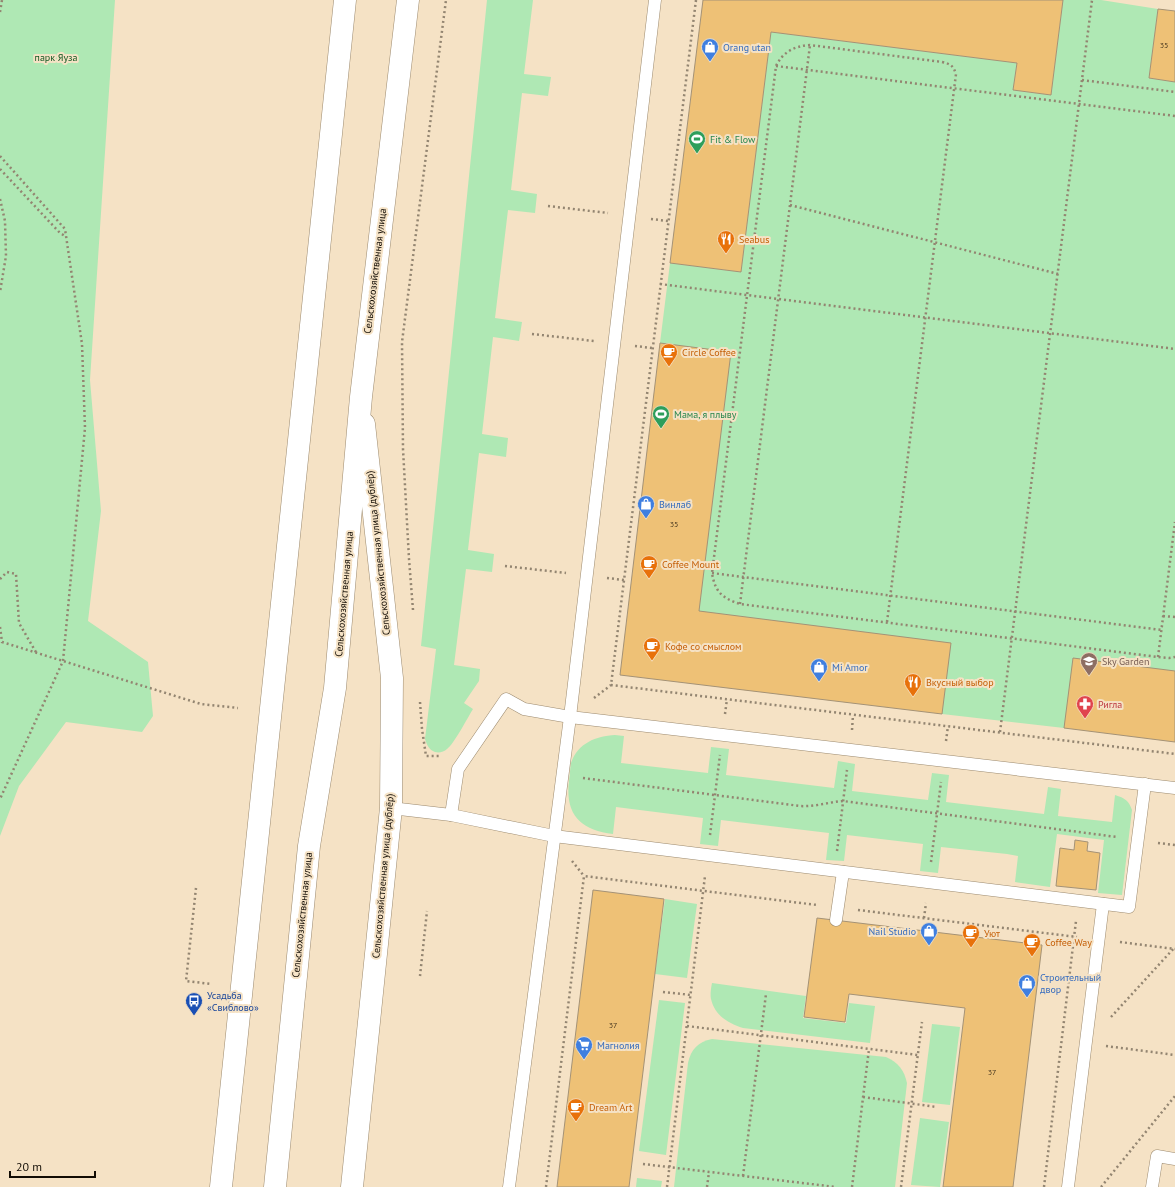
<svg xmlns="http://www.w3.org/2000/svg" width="1175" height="1187" font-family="'PT Sans',sans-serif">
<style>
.green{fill:#afe8b4}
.building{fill:#eec176;stroke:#a49276}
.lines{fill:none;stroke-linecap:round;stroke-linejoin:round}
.service-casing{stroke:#9c8a6f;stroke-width:13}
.minor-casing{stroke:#9c8a6f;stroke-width:23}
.secondary-casing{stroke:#9c8a6f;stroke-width:23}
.path{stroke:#938571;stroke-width:2.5;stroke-dasharray:2 3;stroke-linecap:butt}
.service{stroke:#fff;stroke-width:12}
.minor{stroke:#fff;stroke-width:22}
.secondary{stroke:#fff;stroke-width:22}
.labels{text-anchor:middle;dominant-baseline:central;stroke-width:4;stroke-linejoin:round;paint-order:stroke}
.number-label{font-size:8px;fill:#493920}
.shop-label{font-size:10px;fill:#366cbe;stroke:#f5e2c5;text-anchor:start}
.park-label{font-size:10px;fill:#115721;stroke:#f5e2c5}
.leisure-label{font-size:10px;fill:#27864d;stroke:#f5e2c5;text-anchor:start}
.food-label{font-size:10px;fill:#c56008;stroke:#f5e2c5;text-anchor:start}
.street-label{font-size:10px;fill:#120c04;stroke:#f5e2c5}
.education-label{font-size:10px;fill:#785e54;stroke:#f5e2c5;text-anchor:start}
.health-label{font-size:10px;fill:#be3a42;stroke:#f5e2c5;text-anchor:start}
.transit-label{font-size:10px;fill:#164399;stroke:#f5e2c5;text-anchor:start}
</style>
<rect width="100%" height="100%" fill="#f5e2c5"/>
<g class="green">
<polygon points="0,0 115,0 90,380 101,511 88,621 148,662 153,716 142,732 66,722 19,786 0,836"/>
<path d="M487,0H533L524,74L551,77L548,96L522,93L511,190L537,194L535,213L508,210L495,318L522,322L519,341L493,337L482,434L508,438L506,457L479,453L468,550L494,554L492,572L466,569L454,665L480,669L479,681L464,703L473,709C468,717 454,744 447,749C444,752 439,753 435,752C429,750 427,745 425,739L436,649L421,646Z"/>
<polygon points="1063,0 1101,0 1158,9 1149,78 1175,82 1175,671 1064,728 942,714 699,611 660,343 670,263 741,272 771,32 1017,63 1013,90 1051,95"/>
<path d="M615,735L624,736L621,763L708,773L711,747L729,749L726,775L834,788L838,761L855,764L852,791L928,800L932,773L949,775L946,802L1044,814L1048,787L1061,789L1058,816L1112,822L1115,795C1125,798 1129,801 1132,810L1122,895L1098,893L1104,840L1057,834L1050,887L1015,882L1018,856L1007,854L941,847L938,873L920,871L923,844L847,835L844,861L826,860L829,833L721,820L718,846L700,844L703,818L616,807L613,834C580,830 565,814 569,781C570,775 570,768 571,763C578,743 596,736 615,735Z"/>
<polygon points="665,899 697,904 687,978 655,974"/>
<path d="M712,983L806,996L803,1018L846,1023L849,1003L875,1006L870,1043L743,1028C728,1023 715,1016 711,999C710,995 711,988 712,983Z"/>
<polygon points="659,1000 685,1003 666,1155 639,1151"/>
<polygon points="932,1024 960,1027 950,1105 922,1102"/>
<path d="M712,1039L886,1057C899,1063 904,1070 907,1083L895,1187H674L688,1063C691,1049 698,1042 712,1039Z"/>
<polygon points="920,1118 949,1122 940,1187 911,1185"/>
<polygon points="637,1178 662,1181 661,1187 636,1187"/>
</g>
<g class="building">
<polygon points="703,0 1063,0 1051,95 1013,90 1017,63 771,32 741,272 670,263"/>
<polygon points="1158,9 1175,11 1175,82 1149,78"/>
<polygon points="660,343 731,352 699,611 951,643 942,714 620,675"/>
<polygon points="1073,658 1175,671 1175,742 1064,728"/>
<polygon points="1075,840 1088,842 1087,851 1100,853 1096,890 1056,886 1060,848 1074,850"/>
<polygon points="593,890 664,899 629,1187 557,1187"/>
<polygon points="817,918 1042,945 1013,1187 943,1187 965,1008 849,994 845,1022 804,1017"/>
</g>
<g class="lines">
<g class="service-casing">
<g id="service">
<polyline points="391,808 451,815 554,836 1129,907 1145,784"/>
<polyline points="451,815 458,769 506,699 524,709 570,717 1175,788"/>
<polyline points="836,920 843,872"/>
<polyline points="509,1187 570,717 655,0"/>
<polyline points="1068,1187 1103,904"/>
<polyline points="1152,1187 1157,1156 1175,1159"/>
</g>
</g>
<g class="minor-casing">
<polyline id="minor" points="352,1187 391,808 392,678 364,424"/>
</g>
<g class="secondary-casing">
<g id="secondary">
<polyline points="221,1187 345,0"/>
<polyline points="275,1187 309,846 335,688 361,397 408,0"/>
</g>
</g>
<g class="path">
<polyline points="696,0 611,685 1175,754"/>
<polyline points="0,12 2,0"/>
<polyline points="776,66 1175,116"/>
<polyline points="1082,80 1175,92"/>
<polyline points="0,156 65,229 82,344 85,428 63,661 0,799"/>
<polyline points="0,169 60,233 65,236"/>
<polyline points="0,199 5,221 6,256 0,292"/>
<polyline points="790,205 1058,274"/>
<polyline points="548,206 608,213"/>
<polyline points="651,219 668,221"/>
<polyline points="660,284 1175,349"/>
<polyline points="532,334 594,341"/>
<polyline points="635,346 652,348"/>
<polyline points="505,566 566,573"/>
<polyline points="712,573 1162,630"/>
<polyline points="607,578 624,580"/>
<polyline points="0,579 7,572 16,574 19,623 37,654"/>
<polyline points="740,604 810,45"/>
<polyline points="413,610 409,559 403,449 402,342 446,0"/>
<polyline points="1163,616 1175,617"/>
<path d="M887,622L956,74C953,65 950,64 942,62L810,45C794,46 783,52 776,66L712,573C715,592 722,598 740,604L1158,657L1169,658L1175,657"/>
<polyline points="0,627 2,642 201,704 238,708"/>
<polyline points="1158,657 1175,522"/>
<polyline points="594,698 611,685"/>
<polyline points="420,702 422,729 426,756 441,756"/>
<polyline points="725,714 727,699"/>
<polyline points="852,730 853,715"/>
<polyline points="1000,732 1092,0"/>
<polyline points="946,741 948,726"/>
<path d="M583,778L800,806C815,807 829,802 843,801L1117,837"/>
<polyline points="710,835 720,755"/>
<polyline points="1158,843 1175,845"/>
<polyline points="837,851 847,770"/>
<polyline points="572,861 584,876"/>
<polyline points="931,862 941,782"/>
<polyline points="196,888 186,981 211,984"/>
<polyline points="858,910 1077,937"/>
<polyline points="924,918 926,903"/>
<polyline points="1120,942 1175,949"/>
<polyline points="420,976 427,911"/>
<polyline points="663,992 691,995"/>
<polyline points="1111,1017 1175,947"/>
<polyline points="687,1026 918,1055"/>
<polyline points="1106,1046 1175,1055"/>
<polyline points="863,1097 937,1107"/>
<polyline points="643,1164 836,1187"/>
<polyline points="743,1176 766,994"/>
<polyline points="546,1187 584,876 817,905"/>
<polyline points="667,1187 705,876"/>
<polyline points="707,1187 709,1172"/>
<polyline points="852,1187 869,1049"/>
<polyline points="901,1187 922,1022"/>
<polyline points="1044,1187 1076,921"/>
<polyline points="1101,1187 1175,1096"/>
</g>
<use href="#service" class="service"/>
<use href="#minor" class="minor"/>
<use href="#secondary" class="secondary"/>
</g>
<defs>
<g id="shop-pin" transform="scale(0.9)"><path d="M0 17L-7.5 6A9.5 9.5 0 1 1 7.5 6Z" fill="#3f7fe0" stroke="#f5e2c5"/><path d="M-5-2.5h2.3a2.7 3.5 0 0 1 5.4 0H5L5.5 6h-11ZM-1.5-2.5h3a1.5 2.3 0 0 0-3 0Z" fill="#fff"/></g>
<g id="stadium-pin" transform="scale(0.9)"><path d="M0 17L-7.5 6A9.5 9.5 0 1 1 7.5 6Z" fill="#2e9e5b" stroke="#f5e2c5"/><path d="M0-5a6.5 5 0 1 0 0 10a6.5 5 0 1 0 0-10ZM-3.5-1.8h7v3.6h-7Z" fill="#fff"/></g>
<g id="restaurant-pin" transform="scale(0.9)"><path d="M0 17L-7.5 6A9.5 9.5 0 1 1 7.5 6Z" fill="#e8710a" stroke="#f5e2c5"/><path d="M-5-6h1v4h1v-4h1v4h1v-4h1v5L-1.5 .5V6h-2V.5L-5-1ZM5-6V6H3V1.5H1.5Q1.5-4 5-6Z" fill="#fff"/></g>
<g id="cafe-pin" transform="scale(0.9)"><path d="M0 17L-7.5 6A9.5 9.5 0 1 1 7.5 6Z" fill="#e8710a" stroke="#f5e2c5"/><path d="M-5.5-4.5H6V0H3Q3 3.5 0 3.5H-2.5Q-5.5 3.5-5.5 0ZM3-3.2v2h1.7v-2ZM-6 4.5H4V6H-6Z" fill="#fff"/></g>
<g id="school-pin" transform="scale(0.9)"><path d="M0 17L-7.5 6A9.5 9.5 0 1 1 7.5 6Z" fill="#8d6e63" stroke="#f5e2c5"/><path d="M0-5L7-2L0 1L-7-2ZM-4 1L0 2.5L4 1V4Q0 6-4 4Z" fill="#fff"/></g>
<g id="pharmacy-pin" transform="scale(0.9)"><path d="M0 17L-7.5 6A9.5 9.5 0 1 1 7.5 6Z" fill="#e0444e" stroke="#f5e2c5"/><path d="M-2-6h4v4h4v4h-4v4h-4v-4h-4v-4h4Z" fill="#fff"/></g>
<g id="bus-pin" transform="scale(0.9)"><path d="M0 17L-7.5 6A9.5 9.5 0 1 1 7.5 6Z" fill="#1a4fb4" stroke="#f5e2c5"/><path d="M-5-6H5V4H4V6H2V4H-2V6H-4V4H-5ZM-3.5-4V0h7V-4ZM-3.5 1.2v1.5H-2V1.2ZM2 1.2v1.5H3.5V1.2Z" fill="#fff"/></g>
<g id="supermarket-pin" transform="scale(0.9)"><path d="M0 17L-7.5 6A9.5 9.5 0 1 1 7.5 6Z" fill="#3f7fe0" stroke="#f5e2c5"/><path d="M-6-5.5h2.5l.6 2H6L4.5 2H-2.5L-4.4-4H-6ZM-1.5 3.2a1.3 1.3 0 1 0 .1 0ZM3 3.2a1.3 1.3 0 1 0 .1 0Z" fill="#fff"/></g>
</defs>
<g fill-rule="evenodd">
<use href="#shop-pin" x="710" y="47"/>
<use href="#stadium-pin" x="697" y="139"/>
<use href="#restaurant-pin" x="726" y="239"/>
<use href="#cafe-pin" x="669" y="352"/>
<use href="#stadium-pin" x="661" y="414"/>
<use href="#shop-pin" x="646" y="504"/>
<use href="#cafe-pin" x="649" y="564"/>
<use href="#cafe-pin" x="652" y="646"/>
<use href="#school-pin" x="1089" y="661"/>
<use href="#shop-pin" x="819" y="667"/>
<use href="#restaurant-pin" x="913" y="682"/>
<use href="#pharmacy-pin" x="1085" y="704"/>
<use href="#shop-pin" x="929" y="931"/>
<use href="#cafe-pin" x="971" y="933"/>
<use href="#cafe-pin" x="1032" y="942"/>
<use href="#shop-pin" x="1027" y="983"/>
<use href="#bus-pin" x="194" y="1001"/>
<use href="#supermarket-pin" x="584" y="1045"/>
<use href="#cafe-pin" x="576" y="1107"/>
</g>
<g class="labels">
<g class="number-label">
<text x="1164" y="45">35</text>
<text x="674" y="524">35</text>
<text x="613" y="1025">37</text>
<text x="992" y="1072">37</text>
</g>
<g class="shop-label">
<text x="723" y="47">Orang utan</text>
<text x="659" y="504">Винлаб</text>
<text x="832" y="667">Mi Amor</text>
<text x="916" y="931" text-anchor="end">Nail Studio</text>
<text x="1040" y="977">Строительный<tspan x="1040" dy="12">двор</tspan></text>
<text x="597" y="1045">Магнолия</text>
</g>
<g class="park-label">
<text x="56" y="57">парк Яуза</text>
</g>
<g class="leisure-label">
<text x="710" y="139">Fit &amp; Flow</text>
<text x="674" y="414">Мама, я плыву</text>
</g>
<g class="food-label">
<text x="739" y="239">Seabus</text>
<text x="682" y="352">Circle Coffee</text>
<text x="662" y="564">Coffee Mount</text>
<text x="665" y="646">Кофе со смыслом</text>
<text x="926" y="682">Вкусный выбор</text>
<text x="984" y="933">Уют</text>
<text x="1045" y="942">Coffee Way</text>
<text x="589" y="1107">Dream Art</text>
</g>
<g class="street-label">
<text transform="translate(375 271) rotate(-83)">Сельскохозяйственная улица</text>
<text transform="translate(378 553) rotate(-96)">Сельскохозяйственная улица (дублёр)</text>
<text transform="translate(344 594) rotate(-85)">Сельскохозяйственная улица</text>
<text transform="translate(383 876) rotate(-85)">Сельскохозяйственная улица (дублёр)</text>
<text transform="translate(302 915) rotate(-84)">Сельскохозяйственная улица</text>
</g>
<g class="education-label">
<text x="1102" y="661">Sky Garden</text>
</g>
<g class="health-label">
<text x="1098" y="704">Ригла</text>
</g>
<g class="transit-label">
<text x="207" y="995">Усадьба<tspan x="207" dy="12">«Свиблово»</tspan></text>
</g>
</g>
<path d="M10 1171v6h85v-6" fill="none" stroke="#120c04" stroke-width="2"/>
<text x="16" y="1171" font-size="12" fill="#120c04" stroke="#f5e2c5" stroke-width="3" paint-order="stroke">20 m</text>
</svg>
